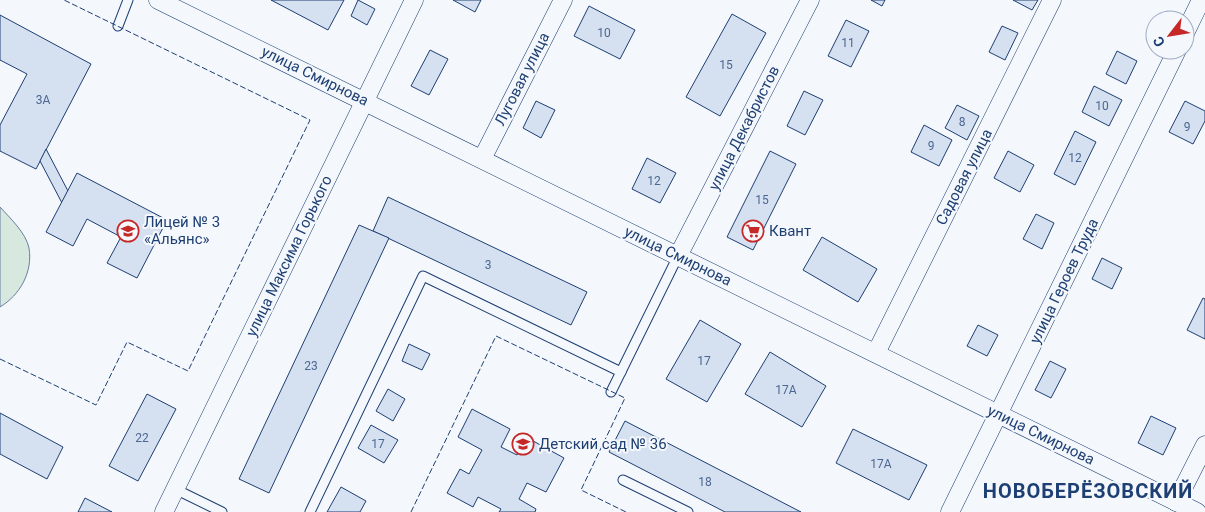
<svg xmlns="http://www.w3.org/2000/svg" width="1205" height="512" font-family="Roboto,sans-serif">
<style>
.green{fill:#d7e8df;stroke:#687fa3}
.building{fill:#d5e0f0;stroke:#1d3f73}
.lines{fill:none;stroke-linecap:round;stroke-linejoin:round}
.lane-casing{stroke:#1d3f73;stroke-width:11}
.street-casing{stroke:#1d3f73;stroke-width:19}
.lane{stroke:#f4f7fb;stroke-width:9}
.street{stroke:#f4f7fb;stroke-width:18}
.fence{stroke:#1d3f73;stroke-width:1;stroke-dasharray:6 2.5;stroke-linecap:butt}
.labels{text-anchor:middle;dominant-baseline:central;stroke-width:4;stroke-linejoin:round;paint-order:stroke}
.number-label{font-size:12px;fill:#4b6792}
.street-label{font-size:15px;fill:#1d3f73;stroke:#f4f7fb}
.poi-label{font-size:15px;fill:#1d3f73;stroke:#f4f7fb;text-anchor:start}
.district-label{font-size:20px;font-weight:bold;letter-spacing:1px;fill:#1d3f73;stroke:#f4f7fb}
</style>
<rect width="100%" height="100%" fill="#f4f7fb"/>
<path class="green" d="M0,207C10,218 26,233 29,248C33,272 20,295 0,307Z"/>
<g class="building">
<polygon points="271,0 344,0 328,30"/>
<polygon points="358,0 375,9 367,25 351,16"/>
<polygon points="453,0 481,0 475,12"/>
<polygon points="871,0 885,0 882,6"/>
<polygon points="1013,0 1038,0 1032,10"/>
<polygon points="589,6 635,30 620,59 574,36"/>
<polygon points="732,14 766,33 720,116 686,97"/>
<polygon points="0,15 91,64 36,169 0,151 0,125 27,74 0,60"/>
<polygon points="846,20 869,31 851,67 828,56"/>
<polygon points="1002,26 1018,33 1005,60 989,52"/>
<polygon points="430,50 448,59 429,95 411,86"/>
<polygon points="1117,51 1137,61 1126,84 1106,74"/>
<polygon points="1094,86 1122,100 1109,126 1082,112"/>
<polygon points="804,91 823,100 805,135 787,126"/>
<polygon points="536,101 555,110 541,138 523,128"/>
<polygon points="1185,101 1205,111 1205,121 1193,144 1169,132"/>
<polygon points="957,105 979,116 967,140 945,128"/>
<polygon points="924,125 952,140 939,166 911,152"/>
<polygon points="1075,131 1096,142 1075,185 1054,174"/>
<polygon points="46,149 68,191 62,203 40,161"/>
<polygon points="770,151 796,164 753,250 727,237"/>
<polygon points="1008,151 1034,165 1020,192 994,178"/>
<polygon points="647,158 676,173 660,203 632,189"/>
<polygon points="77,173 167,220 137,278 107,263 121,237 87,219 73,246 46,232"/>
<polygon points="388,197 587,292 571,325 373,231"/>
<polygon points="1036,214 1054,223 1042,249 1023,239"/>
<polygon points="359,225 389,238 269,493 239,479"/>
<polygon points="822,237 877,269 858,302 803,270"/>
<polygon points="1102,258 1122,268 1112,289 1092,279"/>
<polygon points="1203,298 1205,299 1205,339 1187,330"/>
<polygon points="700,320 741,344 707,402 666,379"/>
<polygon points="978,325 998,335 987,356 967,346"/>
<polygon points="409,344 430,354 422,370 402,361"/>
<polygon points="770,352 826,386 802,427 745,394"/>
<polygon points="1050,361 1066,369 1051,398 1035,390"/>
<polygon points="388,389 405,399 393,421 376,411"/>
<polygon points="147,394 176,409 138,481 109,466"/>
<polygon points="472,409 510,429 501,447 517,455 526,437 564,458 546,492 527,483 519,499 536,509 535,512 499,512 501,509 478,497 473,507 447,493 460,469 469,474 482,450 458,437"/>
<polygon points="0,413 63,447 47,479 0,454"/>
<polygon points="1151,416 1176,428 1163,455 1138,443"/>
<polygon points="625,421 801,512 725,512 609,452"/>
<polygon points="371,425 398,440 384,463 358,448"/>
<polygon points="853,429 927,465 909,500 836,463"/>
<polygon points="341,487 366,501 360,512 327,512"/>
<polygon points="85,498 112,512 78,512"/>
</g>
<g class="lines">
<g class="lane-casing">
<g id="lane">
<polyline points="118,26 128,0"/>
<polyline points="611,392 678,256"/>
<polyline points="623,480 688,512"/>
<polyline points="175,489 222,512"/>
<polyline points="310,512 423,276 621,372"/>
</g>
</g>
<g class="street-casing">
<g id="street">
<polyline points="158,0 1197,512"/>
<polyline points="1185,33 1201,0"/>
<polyline points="482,159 563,0"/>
<polyline points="678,256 810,0"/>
<polyline points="876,353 1052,0"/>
<polyline points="1176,502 1205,445"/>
<polyline points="164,512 414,0"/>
<polyline points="950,512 1177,50"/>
</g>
</g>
<use href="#lane" class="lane"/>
<use href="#street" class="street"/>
<g class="fence">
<polyline points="0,359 96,405 127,342 188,371 310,120 64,0"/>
<polyline points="411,512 496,336 625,398 581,490 626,512"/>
</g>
</g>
<defs>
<g id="school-ring" transform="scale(1.125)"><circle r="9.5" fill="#f4f7fb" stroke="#c62828" stroke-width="1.5"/><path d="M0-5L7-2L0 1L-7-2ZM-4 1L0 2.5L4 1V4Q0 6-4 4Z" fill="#c62828"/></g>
<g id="supermarket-ring" transform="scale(1.125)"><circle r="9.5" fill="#f4f7fb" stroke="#c62828" stroke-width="1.5"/><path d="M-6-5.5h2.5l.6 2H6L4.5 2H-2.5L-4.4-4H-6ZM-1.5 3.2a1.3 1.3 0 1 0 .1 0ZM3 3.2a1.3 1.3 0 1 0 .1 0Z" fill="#c62828"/></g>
</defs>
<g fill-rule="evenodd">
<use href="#school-ring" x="128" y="231"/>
<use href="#supermarket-ring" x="753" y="231"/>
<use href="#school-ring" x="523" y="444"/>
</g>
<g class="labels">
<g class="number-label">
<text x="604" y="33">10</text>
<text x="848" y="43">11</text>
<text x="726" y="65">15</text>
<text x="43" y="100">3А</text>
<text x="1102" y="106">10</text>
<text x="962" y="122">8</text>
<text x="1187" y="127">9</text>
<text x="931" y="146">9</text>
<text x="1075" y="158">12</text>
<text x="654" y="181">12</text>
<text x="762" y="200">15</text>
<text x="488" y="265">3</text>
<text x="704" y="361">17</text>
<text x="311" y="366">23</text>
<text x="786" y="390">17А</text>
<text x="142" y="438">22</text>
<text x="378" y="444">17</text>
<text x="881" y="464">17А</text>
<text x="705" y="482">18</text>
</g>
<g class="street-label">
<text transform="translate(315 76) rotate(26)">улица Смирнова</text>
<text transform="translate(522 79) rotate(-63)">Луговая улица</text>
<text transform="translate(744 128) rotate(-63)">улица Декабристов</text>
<text transform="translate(964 177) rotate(-63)">Садовая улица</text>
<text transform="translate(289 256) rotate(-64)">улица Максима Горького</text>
<text transform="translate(678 256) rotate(26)">улица Смирнова</text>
<text transform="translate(1064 281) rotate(-64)">улица Героев Труда</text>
<text transform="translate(1041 435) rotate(26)">улица Смирнова</text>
</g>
<g class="poi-label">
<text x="144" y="222">Лицей № 3<tspan x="144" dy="17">«Альянс»</tspan></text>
<text x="769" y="231">Квант</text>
<text x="539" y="444">Детский сад № 36</text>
</g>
<g class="district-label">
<text x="1088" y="491">НОВОБЕРЁЗОВСКИЙ</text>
</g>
</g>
<g transform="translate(1170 35) rotate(239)"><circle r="24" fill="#f4f7fb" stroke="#9eadc5"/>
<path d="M0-4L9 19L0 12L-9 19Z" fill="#c62828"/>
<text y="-8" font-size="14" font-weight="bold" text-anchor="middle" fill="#1d3f73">С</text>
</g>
</svg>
